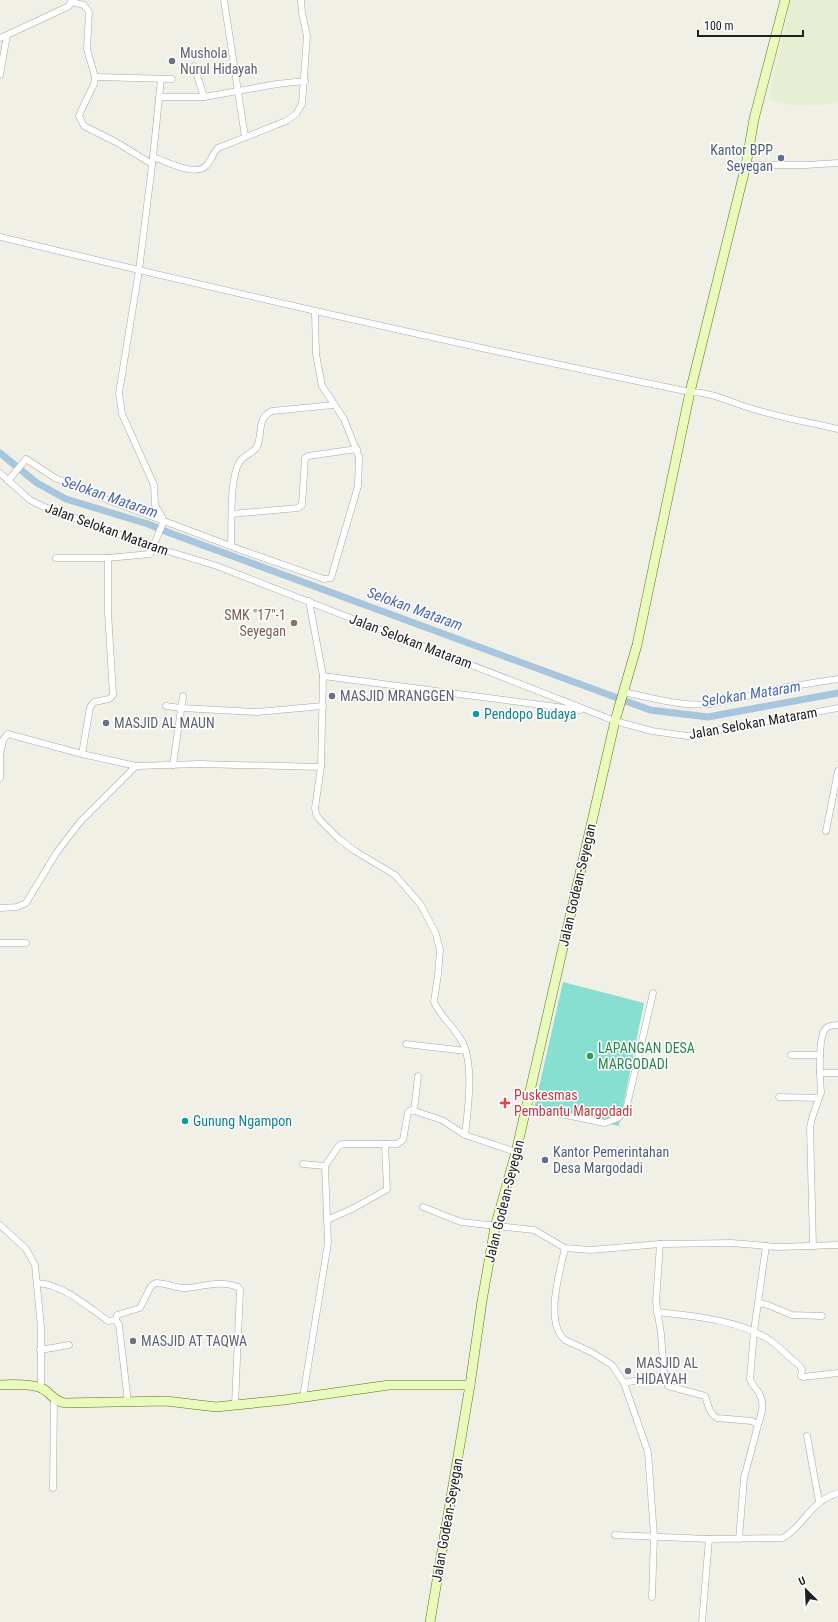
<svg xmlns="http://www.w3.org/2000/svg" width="838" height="1622" font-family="'Roboto Condensed',sans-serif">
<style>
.farmland{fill:#e6efd3}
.pitch{fill:#86dfd1}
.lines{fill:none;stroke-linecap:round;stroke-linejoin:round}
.canal{stroke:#a8c5de;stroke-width:7}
.street-casing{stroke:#a7a7a7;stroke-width:7}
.secondary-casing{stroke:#527a05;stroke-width:10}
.street{stroke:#fff;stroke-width:6}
.secondary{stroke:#e8fabc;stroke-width:9}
.worship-dot{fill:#6b7280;stroke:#fff;stroke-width:1.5}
.service-dot{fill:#5c6f8a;stroke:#fff;stroke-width:1.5}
.education-dot{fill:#8d6e63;stroke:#fff;stroke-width:1.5}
.culture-dot{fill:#0f9aa8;stroke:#fff;stroke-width:1.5}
.leisure-dot{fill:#2e9e5b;stroke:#fff;stroke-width:1.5}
.health-dot{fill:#e0444e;stroke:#fff;stroke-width:1.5}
.labels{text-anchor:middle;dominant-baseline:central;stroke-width:3;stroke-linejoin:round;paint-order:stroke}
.worship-label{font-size:14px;fill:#5b616d;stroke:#fff;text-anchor:start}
.service-label{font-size:14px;fill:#4e5e75;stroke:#fff;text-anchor:end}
.street-label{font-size:14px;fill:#202020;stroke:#fff}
.education-label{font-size:14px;fill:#785e54;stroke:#fff;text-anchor:end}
.culture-label{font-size:14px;fill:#0d838f;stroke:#fff;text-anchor:start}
.leisure-label{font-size:14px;fill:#27864d;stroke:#fff;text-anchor:start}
.health-label{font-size:14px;fill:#be3a42;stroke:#fff;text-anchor:start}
.water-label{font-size:15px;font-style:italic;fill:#4c67b1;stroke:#fff}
</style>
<rect width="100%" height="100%" fill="#f1f0e7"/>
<polygon class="farmland" points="791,0 838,0 838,102 814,106 793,105 768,100"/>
<polygon class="pitch" points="563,982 644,1003 619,1126 534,1109"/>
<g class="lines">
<polyline class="canal" points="0,453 37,483 66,499 148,524 170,533 650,710 708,717 838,693"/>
<g class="street-casing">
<g id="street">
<polyline points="224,0 245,137"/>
<polyline points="71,2 84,5 89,12 87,49 95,77 94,84 81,111 79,116 84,126 116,142 152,164"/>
<polyline points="7,35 65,8 69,6 71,0"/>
<polyline points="0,38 7,35 0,75"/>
<polyline points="194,66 204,97 277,84 305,81"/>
<polyline points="95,77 172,79"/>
<polyline points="161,79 153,157 139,270 119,393 122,414 154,485 155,505 162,517 163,523 150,554 108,558 108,612 113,695 109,699 94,702 90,707 82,754 136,766 199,764 321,767 323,676 309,601"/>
<polyline points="159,97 204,97"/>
<path d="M153,157C166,161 195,177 206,166C211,161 212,154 218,148L286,121L296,114L302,104L307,36L302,13L301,0"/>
<polyline points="746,165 806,165 838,163"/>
<path d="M0,237C229,292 459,345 690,392C711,392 727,401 747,407C776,417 808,422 838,429"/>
<polyline points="0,473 30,500 42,506 154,547 217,566 615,721 652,731 687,736 838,708"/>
<polyline points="8,481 26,459 55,478 100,497 241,550 324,579 331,578 358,486 359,457 344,419 322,386 316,354 315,312"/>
<polyline points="232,514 298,508 302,505 305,458 308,456 357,449"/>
<path d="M231,545C232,525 229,478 240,461C245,455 253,453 257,447C263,434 256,418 272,411L334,405"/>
<polyline points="56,558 108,558"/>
<polyline points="323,676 580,710"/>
<path d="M622,692C651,697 680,707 710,704L787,687L838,679"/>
<polyline points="166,706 181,708 257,712 323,706"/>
<polyline points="0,755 3,740 8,734 82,754"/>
<polyline points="173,765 183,696"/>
<path d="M321,767L315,808L316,814L319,819L339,839L355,851L395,875L421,905L436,934L440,950L438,974L434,1002C441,1017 455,1028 463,1043C474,1067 468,1109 465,1135"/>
<polyline points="0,778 0,754"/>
<polyline points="826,831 838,771"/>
<polyline points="0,908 17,907 26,903 57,852 80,822 136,766"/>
<polyline points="0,943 26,943"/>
<polyline points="406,1044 466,1051"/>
<polyline points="791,1055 820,1055"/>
<polyline points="820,1073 838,1073"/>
<path d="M779,1097L819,1098L821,1093C820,1078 818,1044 824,1031C826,1026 833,1025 838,1025"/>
<polyline points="526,1107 605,1123 618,1118 626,1110 653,993"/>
<polyline points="414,1111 418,1076"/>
<polyline points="303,1164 325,1166"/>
<polyline points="423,1207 461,1222 534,1230 565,1248 591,1250 660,1244 732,1243 777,1247 838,1245"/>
<polyline points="327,1220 354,1208 386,1190 387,1189 385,1144"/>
<polyline points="0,1225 26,1249 35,1265 41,1327 41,1388"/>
<path d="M660,1244L656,1302L661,1334L664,1375L668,1386L705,1396C708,1404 709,1413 717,1418L752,1421L758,1425L744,1478L739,1539"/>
<polyline points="813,1246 810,1128 812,1118 819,1098"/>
<path d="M565,1248C560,1271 544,1322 565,1340L591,1352L612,1365L624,1383L648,1452L654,1536L652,1597"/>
<path d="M37,1283C64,1285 87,1306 108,1321L116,1320"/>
<polyline points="758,1303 768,1305 792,1315 822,1316"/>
<path d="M657,1312C693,1316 741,1320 771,1341C781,1348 789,1358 799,1365L802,1369L801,1376L803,1377L838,1373"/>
<polyline points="40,1350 69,1345"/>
<polyline points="624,1383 664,1375"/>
<polyline points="303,1397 328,1243 325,1166 338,1147 342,1144 397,1144 403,1140 408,1112 411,1110 442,1120 465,1135 516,1152"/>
<path d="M128,1402L119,1325L116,1320L117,1315L140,1308L151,1286L156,1283C167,1283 177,1289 188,1288C205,1286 221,1280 238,1287L240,1290L235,1405"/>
<path d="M758,1425C762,1413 765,1404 759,1393C755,1387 752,1385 750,1379L754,1331L766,1246"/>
<polyline points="807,1436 819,1502"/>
<polyline points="53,1488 54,1399"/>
<path d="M615,1535L709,1539L783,1538C805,1525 810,1501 838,1493"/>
<polyline points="702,1622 709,1539"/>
</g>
</g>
<g class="secondary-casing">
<g id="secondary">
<path d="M0,1385C10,1384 32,1384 41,1388C51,1392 52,1401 65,1403L166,1401L216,1407L284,1400L389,1385H470"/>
<polyline points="430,1622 470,1385 482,1301 495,1227 516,1152 615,721 637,645 690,392 746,165 754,119 785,0"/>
</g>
</g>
<use href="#street" class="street"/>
<use href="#secondary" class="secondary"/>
</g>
<g class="worship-dot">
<circle cx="172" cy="61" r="4"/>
<circle cx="332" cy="696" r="4"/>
<circle cx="106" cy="723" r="4"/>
<circle cx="133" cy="1341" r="4"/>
<circle cx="628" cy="1371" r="4"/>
</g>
<g class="service-dot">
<circle cx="781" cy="158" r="4"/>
<circle cx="545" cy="1160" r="4"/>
</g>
<circle class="education-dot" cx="294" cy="623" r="4"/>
<g class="culture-dot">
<circle cx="476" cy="714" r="4"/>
<circle cx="185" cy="1121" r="4"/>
</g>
<circle class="leisure-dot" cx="590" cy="1056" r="4"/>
<path class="health-dot" d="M503 1097h4v4h4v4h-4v4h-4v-4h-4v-4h4z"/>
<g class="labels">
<g class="worship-label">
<text x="180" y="53">Mushola<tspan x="180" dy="16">Nurul Hidayah</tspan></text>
<text x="340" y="696">MASJID MRANGGEN</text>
<text x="114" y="723">MASJID AL MAUN</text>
<text x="141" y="1341">MASJID AT TAQWA</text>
<text x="636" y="1363">MASJID AL<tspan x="636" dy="16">HIDAYAH</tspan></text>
</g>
<g class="service-label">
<text x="773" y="150">Kantor BPP<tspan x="773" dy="16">Seyegan</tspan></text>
<text x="553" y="1152" text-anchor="start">Kantor Pemerintahan<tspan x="553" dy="16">Desa Margodadi</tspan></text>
</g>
<g class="street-label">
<text transform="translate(107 529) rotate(20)">Jalan Selokan Mataram</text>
<text transform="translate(411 641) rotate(21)">Jalan Selokan Mataram</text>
<text transform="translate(753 723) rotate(-10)">Jalan Selokan Mataram</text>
<text transform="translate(577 885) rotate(-77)">Jalan Godean-Seyegan</text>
<text transform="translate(504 1201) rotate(-76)">Jalan Godean-Seyegan</text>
<text transform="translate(447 1520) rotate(-80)">Jalan Godean-Seyegan</text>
</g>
<g class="education-label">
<text x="286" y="615">SMK "17"-1<tspan x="286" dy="16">Seyegan</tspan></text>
</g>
<g class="culture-label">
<text x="484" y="714">Pendopo Budaya</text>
<text x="193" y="1121">Gunung Ngampon</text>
</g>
<g class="leisure-label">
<text x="598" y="1048">LAPANGAN DESA<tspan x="598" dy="16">MARGODADI</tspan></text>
</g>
<g class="health-label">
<text x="514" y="1095">Puskesmas<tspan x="514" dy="16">Pembantu Margodadi</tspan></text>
</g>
<g class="water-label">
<text transform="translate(110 497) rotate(19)">Selokan Mataram</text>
<text transform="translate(415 609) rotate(20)">Selokan Mataram</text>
<text transform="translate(751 694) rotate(-9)">Selokan Mataram</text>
</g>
</g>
<g transform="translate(806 1590) rotate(336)" stroke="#ffffff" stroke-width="3" paint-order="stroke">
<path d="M0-3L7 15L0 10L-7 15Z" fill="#202020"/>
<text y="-6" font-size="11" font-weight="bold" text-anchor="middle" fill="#202020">U</text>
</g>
<path d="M698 30v6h105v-6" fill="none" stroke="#202020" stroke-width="2"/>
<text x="704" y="30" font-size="12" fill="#202020" stroke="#ffffff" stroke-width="3" paint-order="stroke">100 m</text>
</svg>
